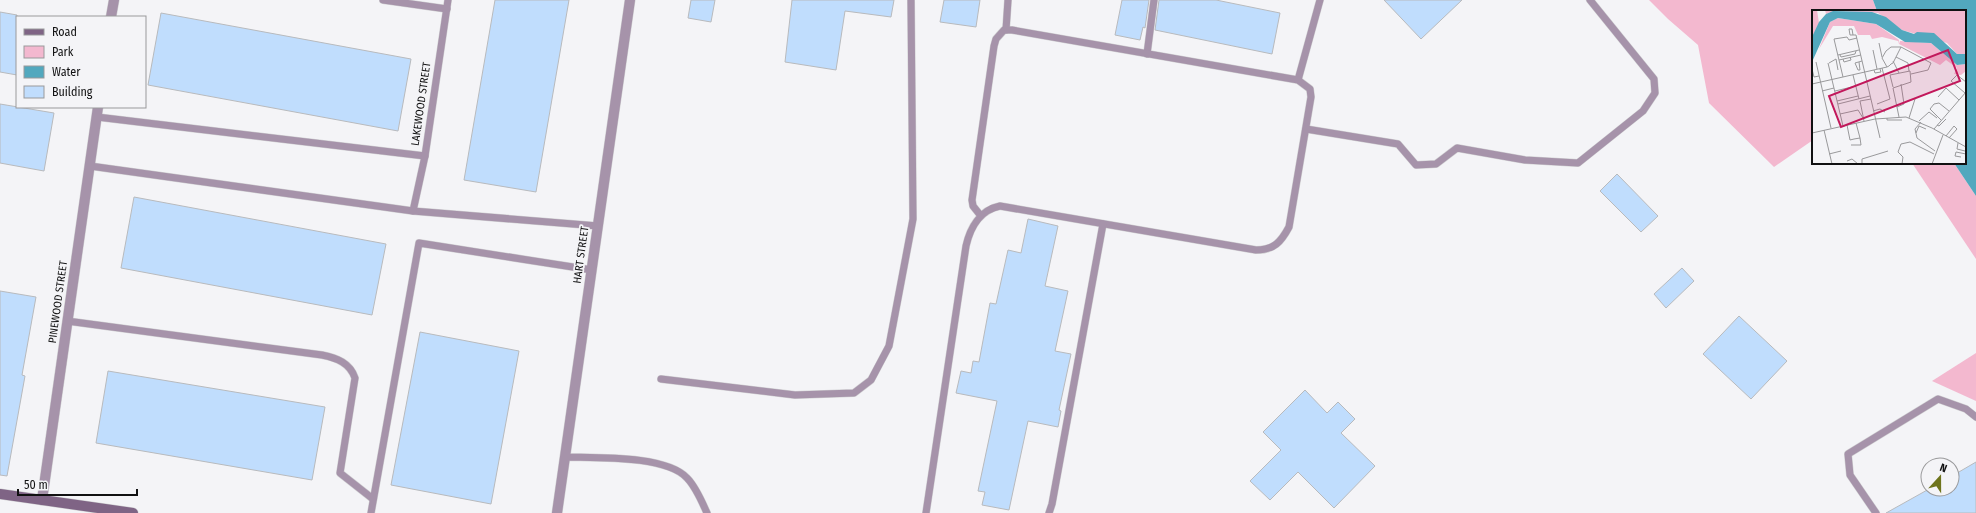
<svg xmlns="http://www.w3.org/2000/svg" width="1976" height="513" font-family="'Fira Sans Condensed',sans-serif">
<style>
.green{fill:#f3b8cf}
.water{fill:#52a8be}
.building{fill:#c0ddfd;stroke:#b8babd}
.lines{fill:none;stroke-linecap:round;stroke-linejoin:round}
.service-casing{stroke:#d0d0d2;stroke-width:8}
.minor-casing{stroke:#d0d0d2;stroke-width:11}
.secondary-casing{stroke:#d0d0d2;stroke-width:11}
.service{stroke:#a693aa;stroke-width:7}
.minor{stroke:#a693aa;stroke-width:10}
.secondary{stroke:#7f6485;stroke-width:10}
.labels{text-anchor:middle;dominant-baseline:central;stroke-width:3.5;stroke-linejoin:round;paint-order:stroke}
.street-label{font-size:11px;fill:#111112;stroke:#f4f4f7}
.inset-road{fill:none;stroke:#99999b;stroke-width:1}
.view{fill:#c2185b;fill-opacity:0.15;stroke:#c2185b;stroke-width:2}
.inset-edge{fill:none;stroke:#111112;stroke-width:2}
</style>
<rect width="100%" height="100%" fill="#f4f4f7"/>
<g class="green">
<polygon points="1649,0 1873,0 1877,11 1813,11 1813,140 1774,167 1709,103 1698,45 1668,19"/>
<polygon points="1912,163 1954,163 1976,196 1976,259"/>
<polygon points="1976,353 1976,401 1932,381"/>
</g>
<polygon class="water" points="1873,0 1976,0 1976,196 1954,163 1965,163 1965,11 1877,11"/>
<g class="building">
<polygon points="495,0 569,0 536,192 464,180"/>
<polygon points="691,0 715,0 711,22 688,18"/>
<polygon points="792,0 894,0 891,17 845,11 836,70 785,62"/>
<polygon points="944,0 980,0 976,27 940,22"/>
<polygon points="1122,0 1149,0 1145,28 1143,27 1140,40 1115,35"/>
<polygon points="1159,0 1216,0 1280,13 1272,54 1155,30"/>
<polygon points="1384,0 1462,0 1421,39"/>
<polygon points="0,12 17,15 17,75 0,72"/>
<polygon points="161,13 411,59 398,131 148,85"/>
<polygon points="0,104 54,113 44,171 0,163"/>
<polygon points="1617,174 1658,216 1641,232 1600,191"/>
<polygon points="134,197 386,244 372,315 121,268"/>
<polygon points="1028,219 1058,226 1045,286 1068,291 1055,351 1071,354 1059,410 1061,411 1058,427 1028,421 1009,510 982,505 985,492 978,491 997,401 956,393 961,371 971,373 973,361 979,362 990,303 996,304 1008,250 1021,253"/>
<polygon points="1682,268 1694,281 1666,308 1654,294"/>
<polygon points="0,291 36,297 22,375 25,376 7,476 0,475"/>
<polygon points="1739,316 1787,361 1751,399 1703,354"/>
<polygon points="420,332 519,351 491,504 391,485"/>
<polygon points="108,371 325,407 312,480 96,443"/>
<polygon points="1305,390 1327,413 1338,402 1355,419 1341,433 1375,466 1334,508 1298,472 1270,500 1250,481 1281,450 1263,432"/>
<polygon points="1976,462 1976,513 1886,513 1929,489 1952,489 1952,476"/>
</g>
<g class="lines">
<g class="service-casing">
<g id="service">
<polyline points="383,0 447,9"/>
<polyline points="1006,30 1008,0"/>
<polyline points="1147,54 1154,0"/>
<polyline points="1298,80 1320,0"/>
<polyline points="97,117 425,156"/>
<polyline points="1306,129 1398,144 1416,165 1436,164 1457,148 1525,160 1578,163 1643,111 1655,93 1654,79 1590,0"/>
<polyline points="90,166 413,211 598,226"/>
<polyline points="413,211 425,156 448,0"/>
<path d="M67,321L322,355C337,358 350,363 355,378L340,473L373,499"/>
<polyline points="661,379 795,395 854,393 871,380 889,346 913,219 911,0"/>
<path d="M565,457C596,458 666,455 687,478C696,487 702,502 707,513"/>
<polyline points="371,513 419,243 592,270"/>
<path d="M926,513L966,246C970,228 980,210 1000,206L1256,250C1274,250 1281,242 1289,227L1311,97L1310,89L1298,80L1012,30H1004L996,39L994,46L972,200L973,206L981,216"/>
<polyline points="1049,513 1052,504 1103,224"/>
<polyline points="1876,513 1850,475 1848,454 1938,399 1966,409 1976,417"/>
</g>
</g>
<g class="minor-casing">
<g id="minor">
<polyline points="111,17 114,0"/>
<polyline points="42,500 98,107"/>
<polyline points="557,513 630,0"/>
</g>
</g>
<g class="secondary-casing">
<polyline id="secondary" points="0,494 133,513"/>
</g>
<use href="#service" class="service"/>
<use href="#minor" class="minor"/>
<use href="#secondary" class="secondary"/>
</g>
<g class="labels">
<g class="street-label">
<text transform="translate(421 104) rotate(-82)">LAKEWOOD STREET</text>
<text transform="translate(581 255) rotate(-82)">HART STREET</text>
<text transform="translate(58 302) rotate(-82)">PINEWOOD STREET</text>
</g>
</g>
<g transform="translate(1812 10)">
<rect width="154" height="154" fill="#f4f4f7"/>
<path d="M5,0L7,13L0,28V1ZM13,0H153L154,44H145L135,33L90,20L66,3L22,1L14,4ZM26,8L64,14L87,30L86,34V31L70,27L60,29L58,25H46L42,16H21L7,39L18,12ZM88,31L119,33L145,55L154,54V61L149,65L142,64L145,58L134,50L128,55L87,34Z" fill="#f3b8cf"/>
<path d="M21,1L60,2L74,7L90,20L102,24L105,22L122,23L145,44H154V54L145,55L119,33L93,32L64,14L26,8L18,12L0,52V27L7,12L14,4Z" fill="#52a8be"/>
<path class="inset-road" d="M41,25L40,19H37L38,25H44L68,128M67,33L70,47M89,37L119,53L116,60L99,64M61,40L65,59M26,45L47,40M28,45L29,47L43,44L44,41M84,47L96,53L97,61M31,49L32,52L39,50L38,47M27,50L49,45M81,51L87,63M4,52L19,118M47,52L48,60H46L43,53L50,51M16,53L31,116M17,53L24,49L26,60M0,59L2,67L7,66M62,60L63,63L69,62L68,59M41,65L47,89M31,67L22,29L35,27L37,30L45,28M0,74L75,57L77,56L79,54L81,53L89,37H79L74,41L70,48L75,57M81,77L78,65L98,61L99,72L81,78L87,107M10,81L22,78M23,81L44,76M153,83L139,71L145,65L154,72M126,87L134,78L147,90M25,91L46,86M26,94L58,86M65,94L78,89L70,58M85,97L92,94L89,74M61,101L68,99L73,102M28,104L46,100L51,108M75,108V110H90M97,108L103,89M129,110L118,99L122,94L127,93L137,101M52,111L48,91L59,89M107,111L117,102L125,108M109,112L103,119L105,128L123,141M35,115L38,130L42,129L48,128L44,113M125,115L127,116L134,109M122,119L154,82M12,120L20,154M0,123L63,109L94,107L120,118L154,137M104,123L107,116L114,119M134,126L142,116L145,119L137,128M146,133L145,139L153,141M39,135H49L48,128M17,144L29,141M149,147L143,146L144,142L154,144M35,151L40,149L46,154M50,154V149L76,141M90,154L91,147L86,142L89,134L98,132L122,144M120,154L131,125"/>
<path class="view" d="M136,40L148,71L29,117L17,86Z"/>
<rect width="154" height="154" class="inset-edge"/>
</g>
<rect x="16" y="16" width="130" height="92" fill="#f4f4f7" stroke="#99999b"/>
<rect x="24" y="29" width="20" height="6" fill="#7f6485" stroke="#99999b"/>
<text x="52" y="36" font-size="12" fill="#111112">Road</text>
<rect x="24" y="46" width="20" height="12" fill="#f3b8cf" stroke="#99999b"/>
<text x="52" y="56" font-size="12" fill="#111112">Park</text>
<rect x="24" y="66" width="20" height="12" fill="#52a8be" stroke="#99999b"/>
<text x="52" y="76" font-size="12" fill="#111112">Water</text>
<rect x="24" y="86" width="20" height="12" fill="#c0ddfd" stroke="#99999b"/>
<text x="52" y="96" font-size="12" fill="#111112">Building</text>
<g transform="translate(1940 477) rotate(21)"><circle r="19" fill="#f4f4f7" stroke="#99999b"/>
<path d="M0-3L7 15L0 10L-7 15Z" fill="#6e741c"/>
<text y="-6" font-size="11" font-weight="bold" text-anchor="middle" fill="#111112">N</text>
</g>
<path d="M18 489v6h119v-6" fill="none" stroke="#111112" stroke-width="2"/>
<text x="24" y="489" font-size="12" fill="#111112" stroke="#f4f4f7" stroke-width="3" paint-order="stroke">50 m</text>
</svg>
